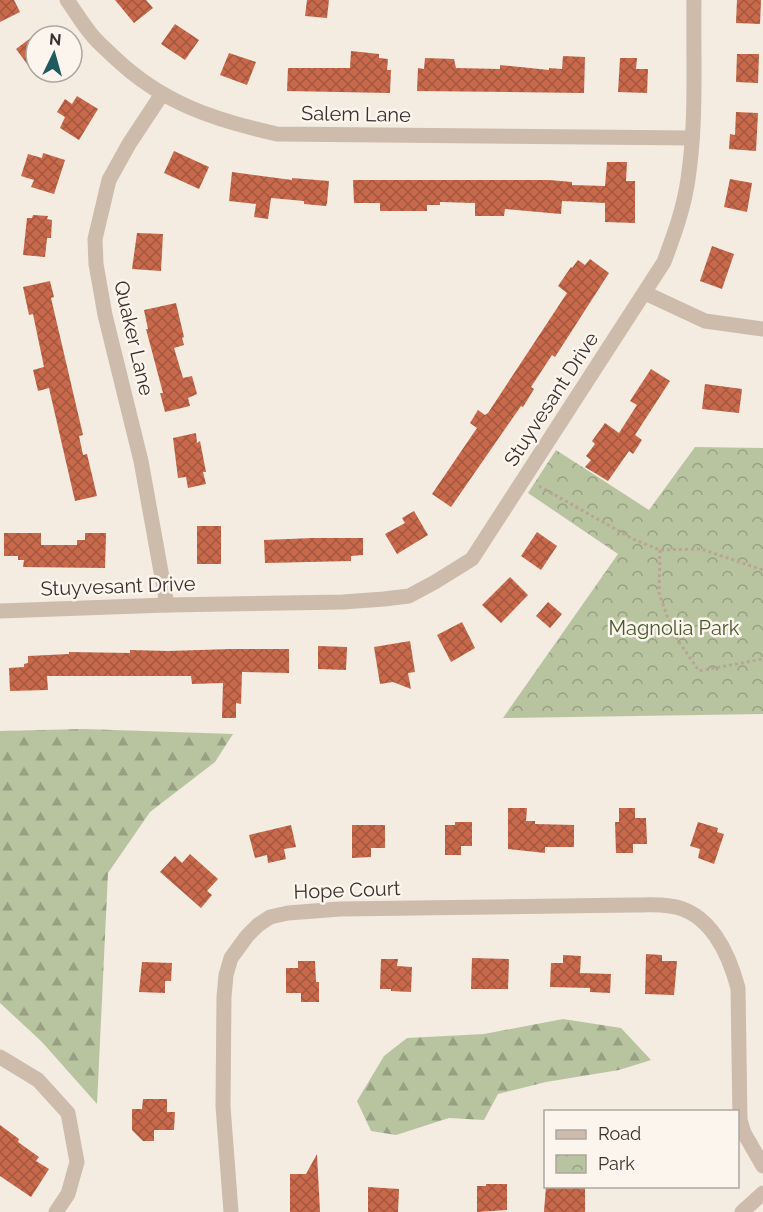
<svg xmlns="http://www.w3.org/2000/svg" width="763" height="1212" font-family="Raleway,sans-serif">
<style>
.forest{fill:url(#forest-firs)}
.park{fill:url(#park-crowns)}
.building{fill:url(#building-cross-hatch)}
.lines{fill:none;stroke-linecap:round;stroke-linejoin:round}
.path{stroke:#b9a596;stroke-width:3;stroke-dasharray:3 3;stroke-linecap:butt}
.minor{stroke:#cdbbac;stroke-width:15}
.labels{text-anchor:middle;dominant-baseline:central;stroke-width:5;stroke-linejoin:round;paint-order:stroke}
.street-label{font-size:20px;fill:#3b302b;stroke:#fbf5ee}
.park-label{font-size:20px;fill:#4a5a2e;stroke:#fbf5ee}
</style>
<defs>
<pattern id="forest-firs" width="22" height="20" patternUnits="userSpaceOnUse" patternTransform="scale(1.5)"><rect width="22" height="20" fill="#b8c4a0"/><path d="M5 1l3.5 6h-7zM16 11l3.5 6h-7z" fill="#97a083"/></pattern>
<pattern id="park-crowns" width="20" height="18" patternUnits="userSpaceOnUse" patternTransform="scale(1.5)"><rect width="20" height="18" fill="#b8c4a0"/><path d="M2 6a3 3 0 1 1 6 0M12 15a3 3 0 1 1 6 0" fill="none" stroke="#97a083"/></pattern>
<pattern id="building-cross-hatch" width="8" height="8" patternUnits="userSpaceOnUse" patternTransform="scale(1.5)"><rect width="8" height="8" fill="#c8694b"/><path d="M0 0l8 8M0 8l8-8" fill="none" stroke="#a4573f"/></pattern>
</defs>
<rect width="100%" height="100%" fill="#f4ebe1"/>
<g class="forest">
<polygon points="84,729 233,734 215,762 150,812 108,873 97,1104 42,1042 0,1003 0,731"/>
<polygon points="563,1019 621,1028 651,1060 619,1070 546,1082 498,1094 484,1120 449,1118 396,1135 371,1131 357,1101 384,1056 407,1038 484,1034"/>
</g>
<polygon class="park" points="695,447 763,448 763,714 503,718 618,554 528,493 556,450 649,510"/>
<g class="building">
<polygon points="0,0 14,0 20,12 0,22"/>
<polygon points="115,0 146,0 153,8 134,23"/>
<polygon points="307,0 329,0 327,18 305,16"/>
<polygon points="737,0 761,0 760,24 736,23"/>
<polygon points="175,24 199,40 185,60 161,44"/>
<polygon points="36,34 36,76 16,49"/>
<polygon points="351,51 379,54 379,58 388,59 387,70 391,70 390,93 287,91 288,68 350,68"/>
<polygon points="229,53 256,62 247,85 220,75"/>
<polygon points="737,54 759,54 758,83 736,82"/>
<polygon points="563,56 585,57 584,93 417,91 418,68 424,69 425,58 454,59 456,68 500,69 500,65 549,70 549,68 562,69"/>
<polygon points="620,58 637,58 636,69 648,69 647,93 618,92"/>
<polygon points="77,96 98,109 79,140 60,128 65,117 57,112 65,99 72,104"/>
<polygon points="736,112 758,113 756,151 729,149 730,134 735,135"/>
<polygon points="174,151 209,167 199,189 164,173"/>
<polygon points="43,153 65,160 54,194 31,187 34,180 21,176 28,154 42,158"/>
<polygon points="607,162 627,162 626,181 635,181 635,223 605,222 605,203 562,201 561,214 505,209 504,216 475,216 475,203 440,202 440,205 427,205 427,211 380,211 380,203 354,203 353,180 549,180 572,182 572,185 605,186"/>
<polygon points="232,172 292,180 292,178 329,181 327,203 326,206 304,204 304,201 271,198 268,219 254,217 256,204 229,201"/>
<polygon points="730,179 752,183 747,212 724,207"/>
<polygon points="33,215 48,216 47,219 52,220 51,238 47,238 45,257 23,255 27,218 32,218"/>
<polygon points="137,233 163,234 161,271 132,269"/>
<polygon points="712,246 734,254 722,289 700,281"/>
<polygon points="590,259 609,273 555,357 552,355 531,387 534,389 523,407 521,406 451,507 432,494 477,428 470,423 478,410 485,415 488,413 567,293 558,286 571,267 572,268 578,260 585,265"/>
<polygon points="50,281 54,297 51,298 83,435 79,436 83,455 87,454 97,496 75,501 49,388 38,391 33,370 44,367 33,314 29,315 23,287"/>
<polygon points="176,303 184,337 182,338 184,345 174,348 183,378 192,376 197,394 188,398 190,406 165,412 160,393 163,393 146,329 148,329 144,310"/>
<polygon points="651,369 670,381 635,435 642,440 633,454 629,451 608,481 585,467 591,460 586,456 595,444 592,441 605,423 619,433 637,405 630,401"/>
<polygon points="705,384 742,389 739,413 702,409"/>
<polygon points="196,433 197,443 200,441 206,472 203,472 206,484 188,488 186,477 178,478 173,438"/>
<polygon points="414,511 428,535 397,554 385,534 405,523 402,518"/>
<rect x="197" y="526" width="24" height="38"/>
<polygon points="537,532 557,546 541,570 521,556"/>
<polygon points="4,533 41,533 41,545 77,545 77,540 85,540 85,533 106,533 105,568 23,567 24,560 18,560 18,556 4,556"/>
<polygon points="313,538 363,538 363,555 351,556 351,561 265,563 264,540"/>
<polygon points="510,577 528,595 501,623 482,605"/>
<polygon points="548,602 562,614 550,628 536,616"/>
<polygon points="462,622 475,648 451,662 437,635"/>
<polygon points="410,641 415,672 408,673 411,689 393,682 380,684 374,647"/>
<polygon points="318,646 347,647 346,670 318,669"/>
<polygon points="231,649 289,649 289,673 242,672 241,704 236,703 236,718 222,718 223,683 192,684 191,676 47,676 48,690 10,691 9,668 24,667 24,664 28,663 28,656 69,654 69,652 130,653 130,650 168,651"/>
<polygon points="508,808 527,808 526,821 535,821 535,824 574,825 574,847 545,847 545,853 508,849"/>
<polygon points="619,808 635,808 635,818 646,818 647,844 633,844 633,853 616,853 615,822 619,822"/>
<polygon points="455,822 472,822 472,846 461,846 461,855 445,855 445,825 455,825"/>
<polygon points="698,822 718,828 717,832 724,834 714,864 698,858 700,849 690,846"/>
<polygon points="291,825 296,847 284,849 286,859 268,863 267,855 255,858 249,835"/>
<polygon points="352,825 385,825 385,848 371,848 371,857 352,858"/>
<polygon points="190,854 218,879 207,891 212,895 201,908 160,872 175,856 182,863"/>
<polygon points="646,954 662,955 662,961 677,961 674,995 645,994"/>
<polygon points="563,955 581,956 580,973 611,974 610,993 590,992 590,988 550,987 551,963 563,963"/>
<polygon points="472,958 509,959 508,989 471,989"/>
<polygon points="381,959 398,959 397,966 412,967 411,992 391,991 391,989 380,989"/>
<polygon points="298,961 315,961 316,982 319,982 319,1002 301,1002 301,993 286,993 286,968 298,968"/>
<polygon points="142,962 172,963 171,981 165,981 165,993 139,992"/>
<polygon points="143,1099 167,1099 167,1112 175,1112 174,1130 154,1130 154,1141 143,1141 132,1130 132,1109 142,1109"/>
<polygon points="0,1125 19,1139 18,1142 39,1157 36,1161 49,1169 31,1197 0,1176"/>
<polygon points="317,1154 320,1212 290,1212 290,1174 306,1174"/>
<polygon points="486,1184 507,1184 507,1210 477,1212 477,1186 486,1186"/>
<polygon points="546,1186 585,1186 585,1212 544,1212"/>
<polygon points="368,1187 399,1189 398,1212 368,1212"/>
</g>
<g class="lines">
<g class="path">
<polyline points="539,486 633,539 660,550 701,549 763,570"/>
<polyline points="660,550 659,593 673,633 699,671 763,659"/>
</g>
<g class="minor">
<path d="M67,0C75,11 82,23 91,34C97,42 106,49 114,57C162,103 214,120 277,134L692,138"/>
<polyline points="162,94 129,144 109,180 95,239 96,264 105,315 141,461 167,605"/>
<polyline points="645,293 705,321 763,329"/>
<path d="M0,611L167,605L343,602L384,599L409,596L435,582L472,559L664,262C674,235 684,208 688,179C697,120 693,59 694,0"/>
<polyline points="0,1057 38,1080 68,1113 77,1162 68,1194 56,1212"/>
<path d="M231,1212L223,1106L224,997L226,975L231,958L247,936L258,925L270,917L288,913L340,909L632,905C644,905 657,904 670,906C710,911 729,954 738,988L740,1120L744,1133L763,1166"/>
<polyline points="742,1212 763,1193"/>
</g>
</g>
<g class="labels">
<g class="street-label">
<text transform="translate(356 114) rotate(1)">Salem Lane</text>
<text transform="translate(134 338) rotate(77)">Quaker Lane</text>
<text transform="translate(551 399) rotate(-57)">Stuyvesant Drive</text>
<text transform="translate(118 586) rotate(-2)">Stuyvesant Drive</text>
<text transform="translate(347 890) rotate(-2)">Hope Court</text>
</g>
<g class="park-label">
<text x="674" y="628">Magnolia Park</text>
</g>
</g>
<rect x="544" y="1110" width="195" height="78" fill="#fbf5ee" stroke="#aea6a0" stroke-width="1.5"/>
<rect x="556" y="1130" width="30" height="9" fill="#cdbbac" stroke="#aea6a0" stroke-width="1.5"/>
<text x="598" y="1140" font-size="18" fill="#3b302b">Road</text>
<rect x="556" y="1155" width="30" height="18" fill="url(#park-crowns)" stroke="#aea6a0" stroke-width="1.5"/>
<text x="598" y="1170" font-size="18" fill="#3b302b">Park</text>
<g transform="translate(54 54) rotate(5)"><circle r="28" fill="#fbf5ee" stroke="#aea6a0" stroke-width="1.5"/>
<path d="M0-4.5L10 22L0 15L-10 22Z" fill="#1f5a5e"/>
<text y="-9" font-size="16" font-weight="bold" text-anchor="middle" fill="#3b302b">N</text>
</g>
</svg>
